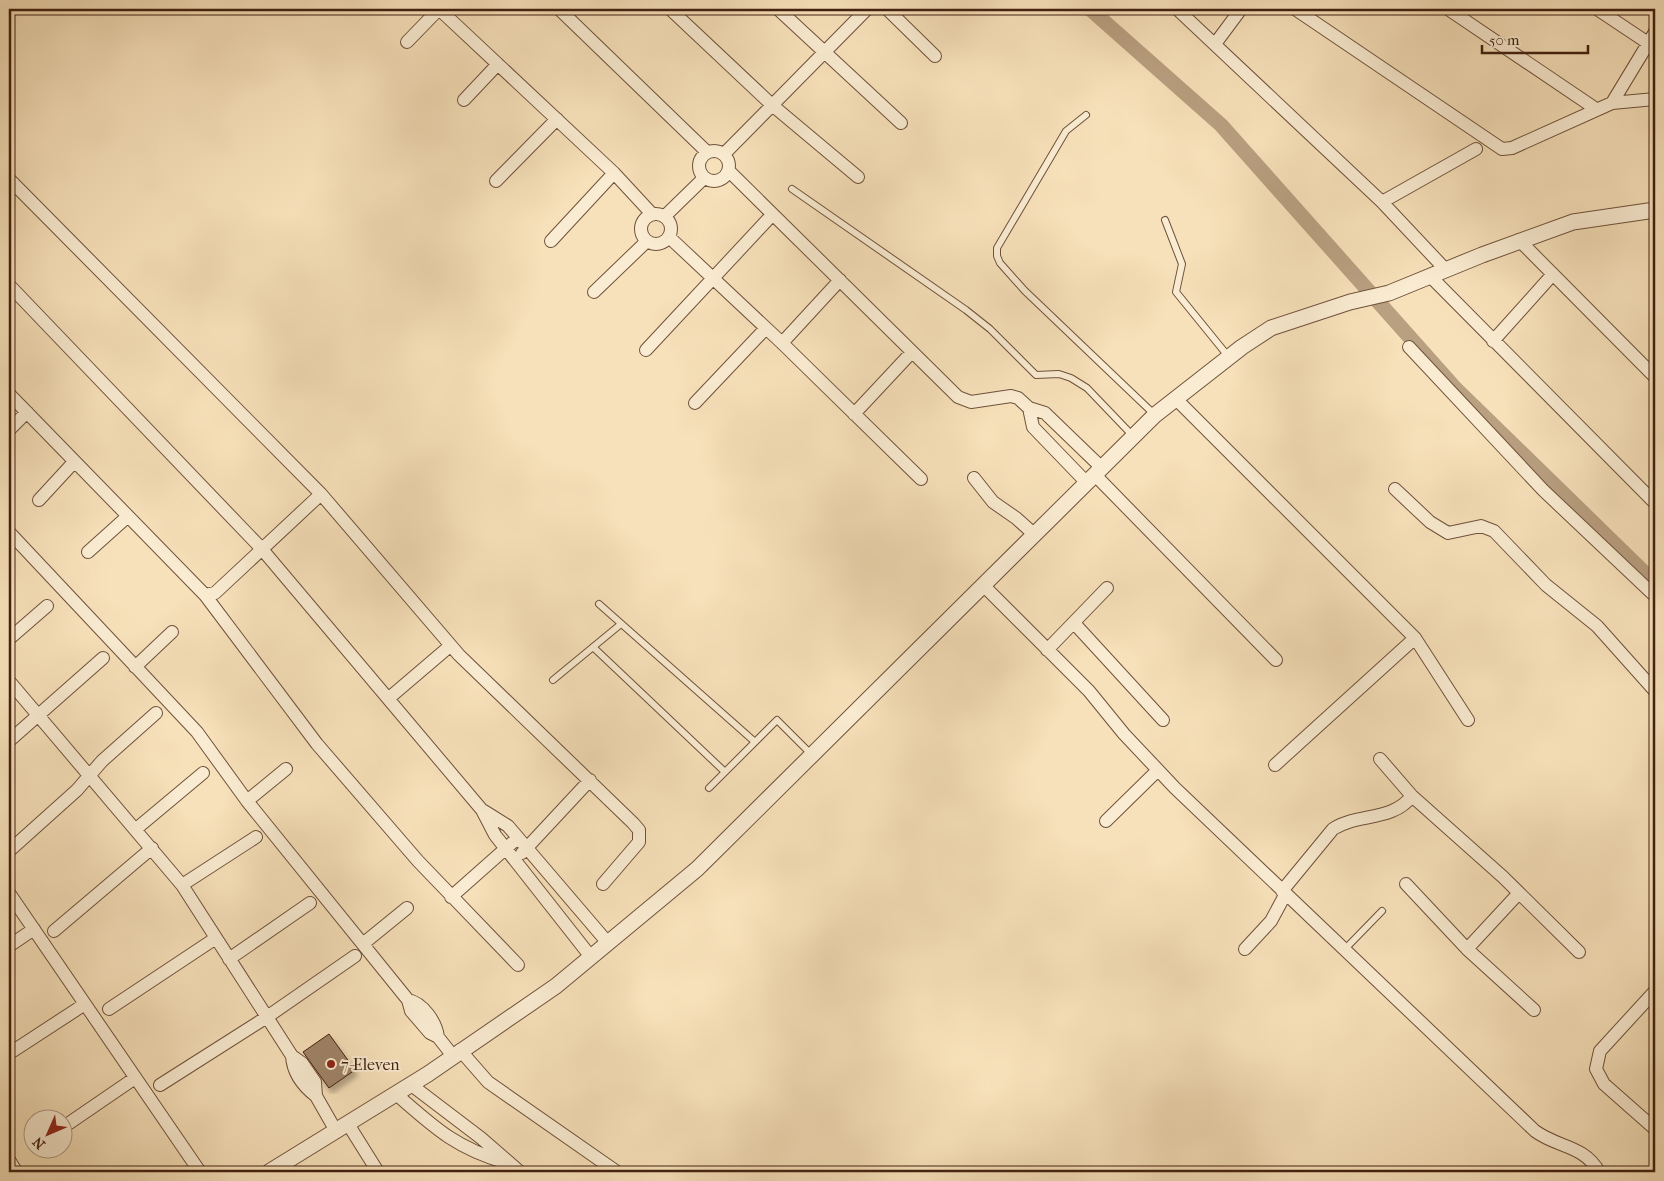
<svg xmlns="http://www.w3.org/2000/svg" width="1664" height="1181" viewBox="0 0 1664 1181" font-family="'IM FELL French Canon',serif">
<style>
.lines{fill:none;stroke-linecap:round;stroke-linejoin:round}
.canal{stroke:#b9a081;stroke-width:15}
.building{fill:#a08569;stroke:#422111;filter:url(#shadow)}
.service-casing{stroke:#6f513b;stroke-width:8}
.minor-casing{stroke:#6f513b;stroke-width:14}
.tertiary-casing{stroke:#6f513b;stroke-width:17}
.service{stroke:#faecd2;stroke-width:6}
.minor{stroke:#faecd2;stroke-width:12}
.tertiary{stroke:#faecd2;stroke-width:15}
.poi-dot{fill:#8f2418;stroke:#faecd2;stroke-width:2}
.labels{text-anchor:middle;dominant-baseline:central;stroke-width:4;stroke-linejoin:round;paint-order:stroke}
.poi-label{font-size:16px;fill:#422111;stroke:#faecd2;text-anchor:start}
</style>
<defs>
<filter id="shadow"><feDropShadow dx="3" dy="5.5" stdDeviation="2.5" flood-color="#0004"/></filter>
</defs>
<rect width="100%" height="100%" fill="#f7e1ba"/>
<filter id="stains"><feTurbulence type="fractalNoise" baseFrequency=".004" numOctaves="4"/><feColorMatrix values="0 0 0 0 .2 0 0 0 0 .09 0 0 0 0 .02 0 0 0 .5 -.17"/></filter>
<radialGradient id="worn" r=".72"><stop offset=".6" stop-color="#630" stop-opacity="0"/><stop offset="1" stop-color="#630" stop-opacity=".3"/></radialGradient>
<g class="lines">
<!-- canal -->
<path class="canal" d="M 1090,9 L 1221,125 L 1454,387 L 1655,583"/>
</g>
<!-- building -->
<path class="building" d="M 329,1034 L 355,1070 L 329,1088 L 303,1052 Z"/>
<g class="lines">
<!-- service casing -->
<g class="service-casing">
<path id="service" d="M 1086,115 L 1066,131 L 997,248 L 997,256 L 1000,263 L 1025,291 L 1155,415
M 792,189 L 966,310 L 990,329 L 1036,375 L 1059,374 L 1071,378 L 1087,388 L 1133,436
M 1165,220 L 1182,264 L 1176,292 L 1228,356
M 599,604 L 755,742
M 593,647 L 725,772
M 553,680 L 621,624
M 709,788 L 777,720 L 812,755
M 1344,950 L 1382,911
M 9,1154 L 20,1172"/>
</g>
<!-- minor casing -->
<g class="minor-casing">
<path id="minor" d="M 559,9 L 707,152
M 670,9 L 772,105 L 858,177
M 778,9 L 901,123
M 887,9 L 935,56
M 1177,9 L 1382,202 L 1445,269
M 1295,9 L 1502,149 L 1512,148 L 1612,103 L 1655,99
M 1448,9 L 1596,109
M 1597,9 L 1648,43
M 407,42 L 439,9 L 614,173 L 652,214
M 1215,44 L 1241,9
M 464,100 L 498,64
M 1612,103 L 1655,32
M699 166a15 15 0 1 1 30 0a15 15 0 1 1-30 0Z
M 724,154 L 867,9
M 729,171 L 958,397 L 971,402 L 1011,396 L 1018,398 L 1029,408 L 1045,413 L 1102,468
M 9,179 L 321,494 L 459,655 L 633,823 L 639,830 L 639,842 L 603,884
M 496,181 L 557,119
M 1382,202 L 1476,149
M641 229a15 15 0 1 1 30 0a15 15 0 1 1-30 0Z
M 665,216 L 704,178
M 669,237 L 782,343 L 921,479
M 1519,240 L 1655,377
M 551,241 L 614,173
M 1431,277 L 1655,503
M 9,285 L 261,548 L 482,810 L 495,835 L 591,957
M 594,292 L 647,241
M 1493,341 L 1553,274
M 782,343 L 840,280
M 1409,347 L 1543,490 L 1655,596
M 646,350 L 772,215
M 9,394 L 205,595 L 215,593 L 321,494
M 1175,398 L 1415,638 L 1468,720
M 695,403 L 766,328
M 1029,408 L 1033,427 L 1087,483
M 854,414 L 912,352
M 9,430 L 27,412
M 1095,475 L 1276,660
M 974,478 L 993,502 L 1016,518 L 1035,535
M 1395,489 L 1430,522 L 1448,533 L 1481,526 L 1494,531 L 1546,585 L 1597,626 L 1655,691
M 39,500 L 74,462
M 9,532 L 197,732 L 247,801 L 408,1000 L 411,1011 L 430,1033 L 438,1037 L 453,1056
M 88,552 L 127,517
M 984,586 L 1089,691 L 1124,734 L 1175,788 L 1535,1131 C 1558,1148 1584,1145 1599,1172
M 205,595 L 317,744 L 418,861 L 518,965
M 1074,623 L 1163,720
M 9,639 L 47,606
M 1047,650 L 1107,588
M 135,667 L 172,632
M 9,681 L 182,885 L 292,1056 L 302,1063 L 315,1082 L 316,1096 L 336,1131
M 389,698 L 450,646
M 9,741 L 103,658
M 1380,759 L 1412,796
M 1275,765 L 1415,638
M 247,801 L 286,769
M 484,811 L 508,826 L 608,943
M 1106,821 L 1158,770
M 136,829 L 203,773
M 9,851 L 77,790 L 102,761 L 156,713
M 522,853 L 590,780
M 1406,884 L 1467,949
M 182,885 L 256,837
M 1282,891 L 1333,829 C 1357,813 1392,822 1412,796 L 1503,877 L 1579,952
M 9,893 L 200,1172
M 1519,893 L 1467,949 L 1534,1010
M 451,897 L 512,843
M 54,931 L 152,848
M 364,943 L 407,908
M 9,946 L 34,929
M 1245,949 L 1271,921 L 1285,895
M 229,959 L 310,903
M 1655,991 L 1600,1051 L 1596,1069 L 1604,1084 L 1655,1129
M 408,1000 C 423,1003 436,1022 438,1037
M 109,1009 L 216,938
M 460,1050 L 488,1082 L 617,1172
M 13,1051 L 85,1004
M 292,1056 C 293,1073 303,1086 316,1096
M 410,1084 L 481,1138 L 520,1172
M 160,1085 L 267,1017 L 355,956
M 396,1094 C 434,1127 454,1147 504,1162
M 348,1124 L 378,1172
M 62,1128 L 135,1078"/>
</g>
<!-- tertiary casing -->
<g class="tertiary-casing">
<path id="tertiary" d="M 269,1172 L 428,1074 L 556,986 L 697,869 L 1155,415 L 1242,347 L 1271,328 L 1350,302 L 1389,293 L 1482,255 L 1573,222 L 1655,210"/>
</g>
<!-- service -->
<use href="#service" class="service"/>
<!-- minor -->
<use href="#minor" class="minor"/>
<!-- tertiary -->
<use href="#tertiary" class="tertiary"/>
</g>
<!-- markers -->
<circle class="poi-dot" cx="331" cy="1064" r="5"/>
<g class="labels">
<!-- poi labels -->
<g class="poi-label">
<text x="341" y="1064">7-Eleven</text>
</g>
</g>
<!-- margin -->
<rect width="1664" height="1181" fill="none" stroke="#f7e1ba" stroke-width="30"/>
<rect x="10" y="10" width="1644" height="1161" fill="none" stroke="#422111" stroke-width="2.5"/>
<rect x="15" y="15" width="1634" height="1151" fill="none" stroke="#422111"/>
<!-- north arrow -->
<g transform="translate(48 1134) rotate(225)"><circle r="24" fill="#faecd2" stroke="#b09b85"/>
<path d="M0-4L9 19L0 12L-9 19Z" fill="#8f2418"/>
<text y="-8" font-size="14" font-weight="bold" text-anchor="middle" fill="#422111">N</text>
</g>
<!-- scale -->
<path d="M1482 45v8h106v-8" fill="none" stroke="#422111" stroke-width="2.5"/>
<text x="1489" y="45" font-size="15" fill="#422111" stroke="#faecd2" stroke-width="4" paint-order="stroke">50 m</text>
<rect width="100%" height="100%" filter="url(#stains)"/>
<rect width="100%" height="100%" fill="url(#worn)"/>
</svg>
